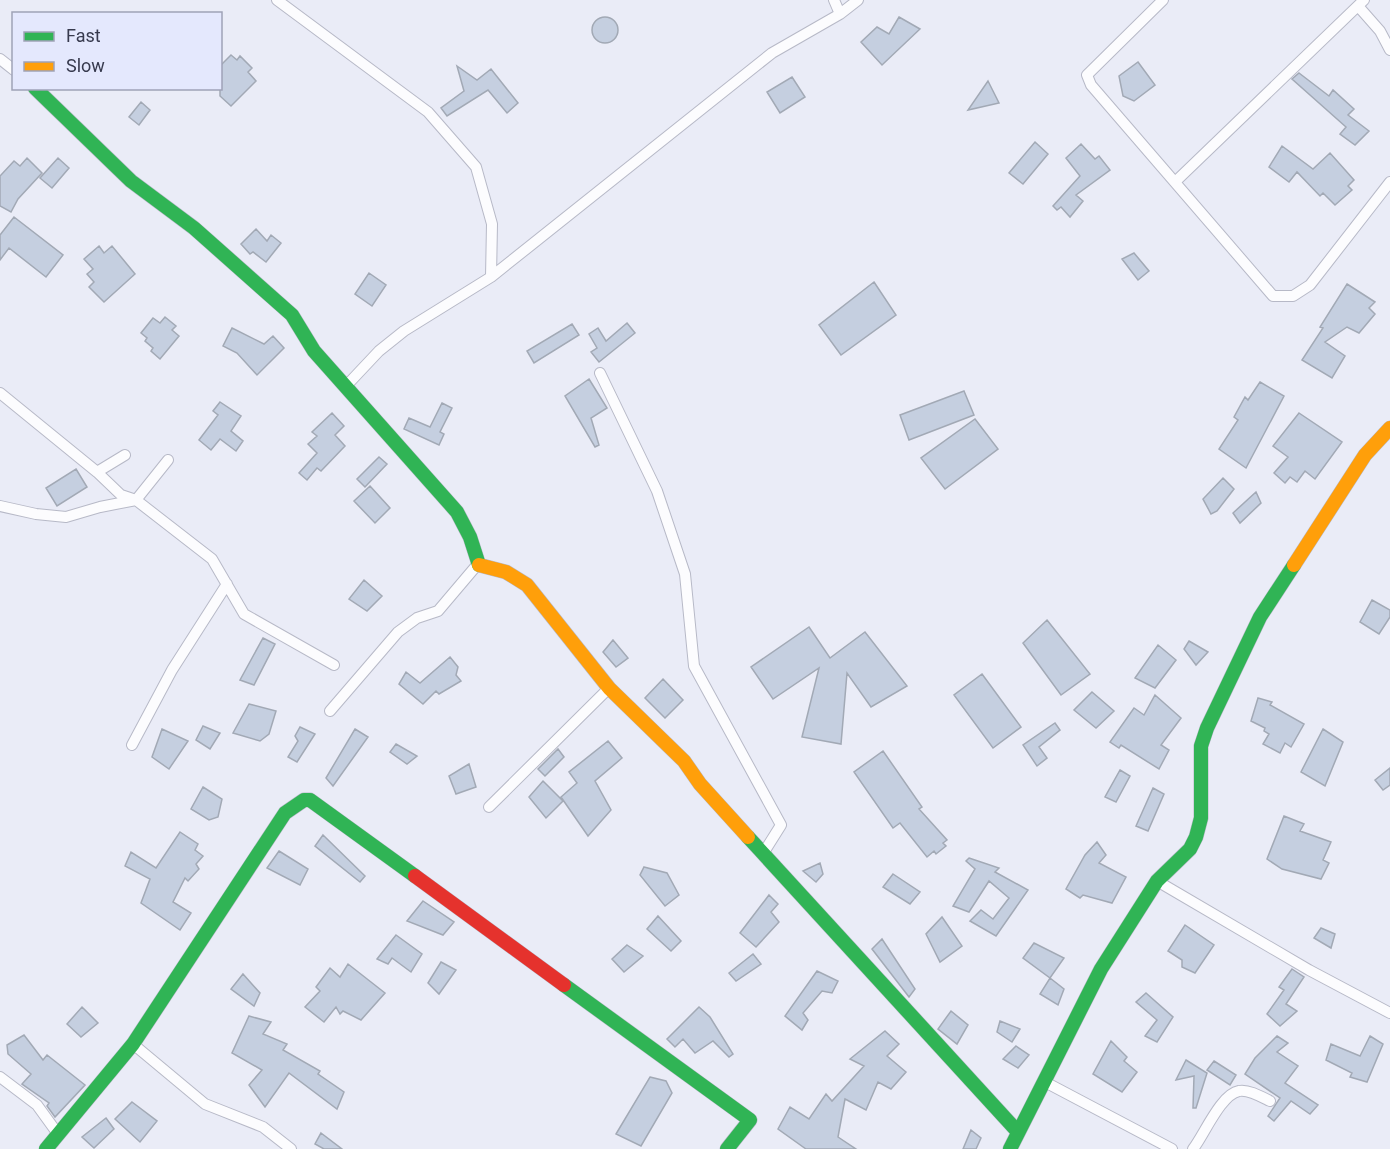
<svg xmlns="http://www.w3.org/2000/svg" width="1390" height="1149" viewBox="0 0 1390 1149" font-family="Roboto,sans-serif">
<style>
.building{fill:#c5cfe0;stroke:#a2a9b5;stroke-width:1.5}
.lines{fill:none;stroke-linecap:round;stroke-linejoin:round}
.street-casing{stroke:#b7b9c7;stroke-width:12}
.fast-casing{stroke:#b7b9c7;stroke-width:15}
.slow-casing{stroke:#b7b9c7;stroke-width:15}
.jam-casing{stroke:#b7b9c7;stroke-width:15}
.street{stroke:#fcfcfe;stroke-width:10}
.fast{stroke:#30b455;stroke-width:14}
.slow{stroke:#ff9f0a;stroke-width:14}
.jam{stroke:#e5322d;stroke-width:14}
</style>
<rect width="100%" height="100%" fill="#eaecf7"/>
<!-- building -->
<path class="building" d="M592 30a13 13 0 1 1 26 0a13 13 0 1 1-26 0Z
M 899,17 L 920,29 L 882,65 L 861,42 L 877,27 L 889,34 Z
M 231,55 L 237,60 L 240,56 L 252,68 L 248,72 L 256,81 L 231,106 L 220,96 L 220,66 Z
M 1138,62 L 1155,85 L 1134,101 L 1123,96 L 1119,76 Z
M 457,66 L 477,80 L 491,69 L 518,103 L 507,113 L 488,90 L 447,116 L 441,108 L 464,91 Z
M 1299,73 L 1329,96 L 1333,90 L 1354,109 L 1348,115 L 1369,131 L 1355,145 L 1340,134 L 1346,127 L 1292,79 Z
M 792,77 L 805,97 L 780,113 L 767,92 Z
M 988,81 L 999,103 L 968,110 Z
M 141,102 L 150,110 L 139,125 L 129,117 Z
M 1035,142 L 1048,154 L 1023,184 L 1009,173 Z
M 1081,144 L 1095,159 L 1099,156 L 1110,170 L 1076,195 L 1083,201 L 1070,217 L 1061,207 L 1057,210 L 1053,206 L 1080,176 L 1066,158 Z
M 1282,146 L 1313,169 L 1330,153 L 1354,180 L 1348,186 L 1352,190 L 1335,205 L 1323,193 L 1320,196 L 1297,172 L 1289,182 L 1269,167 Z
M 27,158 L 42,173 L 18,199 L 11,212 L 0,206 L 0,176 L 14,161 L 20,166 Z
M 58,158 L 69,168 L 52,188 L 40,178 Z
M 14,217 L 63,255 L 46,277 L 9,248 L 0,260 L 0,235 Z
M 256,229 L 267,241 L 271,235 L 281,243 L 266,262 L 253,252 L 250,254 L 241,244 Z
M 99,246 L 104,253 L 112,246 L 135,274 L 104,302 L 89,287 L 94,282 L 87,274 L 93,269 L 84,259 Z
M 1134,253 L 1149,271 L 1138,280 L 1122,259 Z
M 369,273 L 386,285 L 372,306 L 355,294 Z
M 874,282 L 896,315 L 841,355 L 819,325 Z
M 1347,284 L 1375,302 L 1369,308 L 1375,314 L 1359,333 L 1347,327 L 1325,342 L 1345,356 L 1332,378 L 1302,360 L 1323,328 L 1320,327 Z
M 165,317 L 176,326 L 172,330 L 179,336 L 160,359 L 151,351 L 153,348 L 145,341 L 147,338 L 141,333 L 153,318 L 160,323 Z
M 627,323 L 635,333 L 599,362 L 591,352 L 597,348 L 589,334 L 598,328 L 606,341 Z
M 572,324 L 579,335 L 534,363 L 527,351 Z
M 232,328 L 264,344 L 273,336 L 284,348 L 257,375 L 237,353 L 223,346 Z
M 589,379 L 607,408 L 591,418 L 599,445 L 595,447 L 565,396 Z
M 1260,382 L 1284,396 L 1246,468 L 1219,449 L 1238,420 L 1234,417 L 1245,397 L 1248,400 Z
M 964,391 L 974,415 L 909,440 L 900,415 Z
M 220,402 L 241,416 L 231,431 L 243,441 L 236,451 L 220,439 L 211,450 L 199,440 L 218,415 L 213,411 Z
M 442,403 L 452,408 L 440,432 L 444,434 L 439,445 L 404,429 L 409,418 L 430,427 Z
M 332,413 L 344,426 L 335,435 L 345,446 L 321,471 L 317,468 L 307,480 L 299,473 L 317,453 L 308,444 L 317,436 L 312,432 Z
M 1299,413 L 1342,442 L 1315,479 L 1305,471 L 1297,482 L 1290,477 L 1285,483 L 1274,473 L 1288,457 L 1273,446 Z
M 975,419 L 998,449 L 945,489 L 921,458 Z
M 379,457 L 387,464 L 365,487 L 357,479 Z
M 76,469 L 87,487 L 57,506 L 46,488 Z
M 1223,478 L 1234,489 L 1217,511 L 1211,514 L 1203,499 Z
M 370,486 L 390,508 L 375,523 L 354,501 Z
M 1256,492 L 1261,503 L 1240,523 L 1233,513 Z
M 364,580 L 382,596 L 367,611 L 349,599 Z
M 1372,600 L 1390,610 L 1390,617 L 1379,634 L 1360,622 Z
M 1047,620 L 1090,674 L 1061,695 L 1023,643 Z
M 809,627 L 830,658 L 865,632 L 907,686 L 871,707 L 847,673 L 841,744 L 802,737 L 819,668 L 773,699 L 751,667 Z
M 263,638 L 275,644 L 254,685 L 240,680 Z
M 613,640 L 628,658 L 616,667 L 603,652 Z
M 1189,641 L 1208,652 L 1196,665 L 1184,649 Z
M 1158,645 L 1176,660 L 1155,688 L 1135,678 Z
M 450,657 L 458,667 L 456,675 L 461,681 L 439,694 L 436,691 L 423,704 L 399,684 L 406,672 L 420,683 Z
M 982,674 L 1021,727 L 993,748 L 954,695 Z
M 663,679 L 683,700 L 665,718 L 645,698 Z
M 1092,692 L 1114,711 L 1096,728 L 1074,710 Z
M 1155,695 L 1181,718 L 1161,745 L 1169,750 L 1159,769 L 1121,745 L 1119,748 L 1110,742 L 1134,708 L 1144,715 Z
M 1258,698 L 1272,702 L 1270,705 L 1304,724 L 1291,747 L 1285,743 L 1280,753 L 1263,744 L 1269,734 L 1264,731 L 1265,728 L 1251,721 Z
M 249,704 L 276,711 L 269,734 L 260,741 L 233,733 Z
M 1055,723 L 1060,730 L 1039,747 L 1047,758 L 1037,766 L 1023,745 Z
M 203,726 L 220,733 L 210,749 L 196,740 Z
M 300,727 L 315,734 L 297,762 L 288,757 L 298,741 L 295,736 Z
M 162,729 L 188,741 L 169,769 L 152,757 Z
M 355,729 L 368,737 L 333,786 L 326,778 Z
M 1323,729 L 1343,742 L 1325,786 L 1301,772 Z
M 608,741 L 622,758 L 595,781 L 611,810 L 588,836 L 561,797 L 577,783 L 569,772 Z
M 396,744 L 417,756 L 407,764 L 390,752 Z
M 558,749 L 564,757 L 545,776 L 538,769 Z
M 883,751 L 922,807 L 919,809 L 947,840 L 943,843 L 946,846 L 936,854 L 934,851 L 927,857 L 900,823 L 893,828 L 854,772 Z
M 469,764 L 476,787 L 456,794 L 449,776 Z
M 1390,768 L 1390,785 L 1383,790 L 1375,780 Z
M 1120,770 L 1130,776 L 1116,802 L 1105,797 Z
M 543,781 L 563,801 L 546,818 L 529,797 Z
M 203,787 L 222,799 L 218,817 L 209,820 L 191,809 Z
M 1153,788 L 1164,794 L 1148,831 L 1136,826 Z
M 1284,816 L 1304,824 L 1300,831 L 1331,842 L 1323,860 L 1329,863 L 1321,879 L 1282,869 L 1267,859 Z
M 180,832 L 198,844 L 195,850 L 203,856 L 196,864 L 199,869 L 188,881 L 185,878 L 173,902 L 191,913 L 180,930 L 141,903 L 150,879 L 125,866 L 131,852 L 156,868 Z
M 323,835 L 365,876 L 360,882 L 315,846 Z
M 1097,842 L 1106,855 L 1099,863 L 1126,877 L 1112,903 L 1083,895 L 1080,898 L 1066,889 L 1085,855 Z
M 279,851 L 308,869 L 300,885 L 267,868 Z
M 969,858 L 999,868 L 995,872 L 1028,890 L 996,936 L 970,921 L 981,910 L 993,919 L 1009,898 L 989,881 L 969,912 L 953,906 L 975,869 L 966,861 Z
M 820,863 L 823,874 L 816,882 L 803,871 Z
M 644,867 L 667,873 L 679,895 L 665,906 L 640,875 Z
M 893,874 L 920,892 L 910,904 L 883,887 Z
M 769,895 L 778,904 L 771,912 L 779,922 L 756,947 L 740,933 Z
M 423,901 L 454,922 L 443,935 L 407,921 Z
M 658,916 L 681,941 L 671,951 L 647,929 Z
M 942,917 L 962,946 L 940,962 L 926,934 Z
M 1185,925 L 1214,945 L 1195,973 L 1182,967 L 1182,960 L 1168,951 Z
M 1321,928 L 1335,934 L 1331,948 L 1314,938 Z
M 396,935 L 422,954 L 411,972 L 392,958 L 388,964 L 377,959 Z
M 882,939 L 915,989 L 909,997 L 872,949 Z
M 1034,943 L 1064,958 L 1050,978 L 1023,958 Z
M 627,945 L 643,956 L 624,972 L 612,959 Z
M 753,954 L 761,964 L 736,981 L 729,973 Z
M 441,962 L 456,970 L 439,994 L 428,983 Z
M 348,964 L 385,993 L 361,1020 L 343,1011 L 340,1014 L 336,1007 L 324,1022 L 305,1007 L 320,991 L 316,987 L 330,968 L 340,977 Z
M 1292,969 L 1304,977 L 1286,1004 L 1297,1011 L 1280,1026 L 1267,1014 L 1284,990 L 1279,987 Z
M 817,971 L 838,981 L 832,993 L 822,991 L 803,1013 L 808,1020 L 802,1030 L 785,1016 Z
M 243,974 L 260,993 L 254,1006 L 231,989 Z
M 1050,978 L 1064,989 L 1058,1005 L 1040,994 Z
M 1146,993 L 1173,1017 L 1157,1042 L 1145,1036 L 1157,1020 L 1136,1002 Z
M 82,1007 L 98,1023 L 81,1037 L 67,1024 Z
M 699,1007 L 710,1017 L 733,1054 L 729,1057 L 713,1041 L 695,1053 L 683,1039 L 675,1047 L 667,1039 Z
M 951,1011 L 968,1025 L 957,1044 L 938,1029 Z
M 249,1016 L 271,1022 L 263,1034 L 287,1044 L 283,1050 L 320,1071 L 318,1074 L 344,1092 L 337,1109 L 289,1073 L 265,1107 L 249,1085 L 262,1070 L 232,1053 Z
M 1000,1021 L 1020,1029 L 1012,1042 L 997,1032 Z
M 885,1031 L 899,1044 L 887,1056 L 906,1072 L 891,1089 L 878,1082 L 866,1110 L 845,1099 L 838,1137 L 856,1149 L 806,1149 L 778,1129 L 790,1107 L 809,1119 L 826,1094 L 832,1101 L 864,1066 L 850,1059 Z
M 24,1035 L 43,1060 L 47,1055 L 85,1085 L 55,1117 L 47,1106 L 49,1103 L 22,1084 L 31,1074 L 8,1054 L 7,1045 Z
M 1277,1036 L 1288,1043 L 1277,1052 L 1298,1066 L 1285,1083 L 1318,1105 L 1310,1114 L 1291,1101 L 1274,1121 L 1268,1116 L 1280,1098 L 1245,1074 L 1255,1058 Z
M 1370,1036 L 1383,1044 L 1367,1082 L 1350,1077 L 1352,1073 L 1326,1060 L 1331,1044 L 1360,1056 Z
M 1111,1041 L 1127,1057 L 1124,1061 L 1137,1072 L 1122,1092 L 1093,1074 Z
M 1016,1046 L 1029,1055 L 1018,1068 L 1003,1059 Z
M 1186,1060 L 1207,1073 L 1196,1108 L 1193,1108 L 1194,1076 L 1176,1080 Z
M 1214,1061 L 1236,1075 L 1230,1085 L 1207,1070 Z
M 650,1077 L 666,1081 L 672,1093 L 641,1146 L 616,1134 Z
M 132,1102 L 157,1121 L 140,1142 L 115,1119 Z
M 106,1118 L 114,1129 L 94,1148 L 82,1137 Z
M 971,1130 L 981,1138 L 976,1149 L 963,1149 Z
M 321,1133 L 342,1149 L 324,1149 L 315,1144 Z"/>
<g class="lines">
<!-- street casing -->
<g class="street-casing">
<path id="street" d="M 277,0 L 428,112 L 476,167 L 492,224 L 491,277
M 834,0 L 840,14
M 1163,0 L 1087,75 L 1091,85 L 1273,296 L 1293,296 L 1310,285 L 1390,182
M 1358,6 L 1380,31 L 1390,50
M 0,59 L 14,70
M 1175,182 L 1364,0
M 600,373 L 657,491 L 685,574 L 694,666 L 781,825 L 764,852
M 347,385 L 379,351 L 404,331 L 491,277 L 772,53 L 840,14 L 858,0
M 0,393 L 97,472 L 125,455
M 97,472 L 121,495 L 136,500 L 212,559 L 244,614 L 334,665
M 0,506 L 36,514 L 66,517 L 100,507 L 136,500 L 168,460
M 330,711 L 398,632 L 417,618 L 438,611 L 477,565
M 132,745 L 172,670 L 227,584
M 489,807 L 609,688
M 1157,881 L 1309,970 L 1390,1013
M 133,1044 L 205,1104 L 263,1127 L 291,1149
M 0,1077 L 37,1105 L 58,1134
M 1045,1082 L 1172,1149
M 1193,1149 C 1204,1135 1221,1094 1239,1091 C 1248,1089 1262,1097 1270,1101"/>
</g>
<!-- fast casing -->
<g class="fast-casing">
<path id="fast" d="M 35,88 L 131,181 L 194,228 L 292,315 L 314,351 L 457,512 L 470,537 L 479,565
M 748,837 L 1018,1132
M 564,985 L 750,1120 L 727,1149
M 46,1149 L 133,1044 L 285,813 L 304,800 L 310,800 L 415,876
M 1010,1149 L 1101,969 L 1157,881 L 1190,849 L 1196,837 L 1201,818 L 1201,746 L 1207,728 L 1260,617 L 1294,565"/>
</g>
<!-- slow casing -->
<g class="slow-casing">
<path id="slow" d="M 479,565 L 506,572 L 527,585 L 609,688 L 684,761 L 700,784 L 748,837
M 1294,565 L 1365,455 L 1390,428"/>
</g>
<!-- jam casing -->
<g class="jam-casing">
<path id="jam" d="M 415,876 L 564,985"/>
</g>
<!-- street -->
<use href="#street" class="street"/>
<!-- fast -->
<use href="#fast" class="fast"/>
<!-- slow -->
<use href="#slow" class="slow"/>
<!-- jam -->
<use href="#jam" class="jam"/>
</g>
<!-- legend -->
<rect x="12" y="12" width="210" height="78" fill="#e4e8fd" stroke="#9fa2b7" stroke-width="1.5"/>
<rect x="24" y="32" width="30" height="9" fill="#30b455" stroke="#9fa2b7" stroke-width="1.5"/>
<text x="66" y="42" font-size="18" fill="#373a4e">Fast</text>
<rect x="24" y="62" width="30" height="9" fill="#ff9f0a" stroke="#9fa2b7" stroke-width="1.5"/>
<text x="66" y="72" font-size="18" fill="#373a4e">Slow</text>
</svg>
